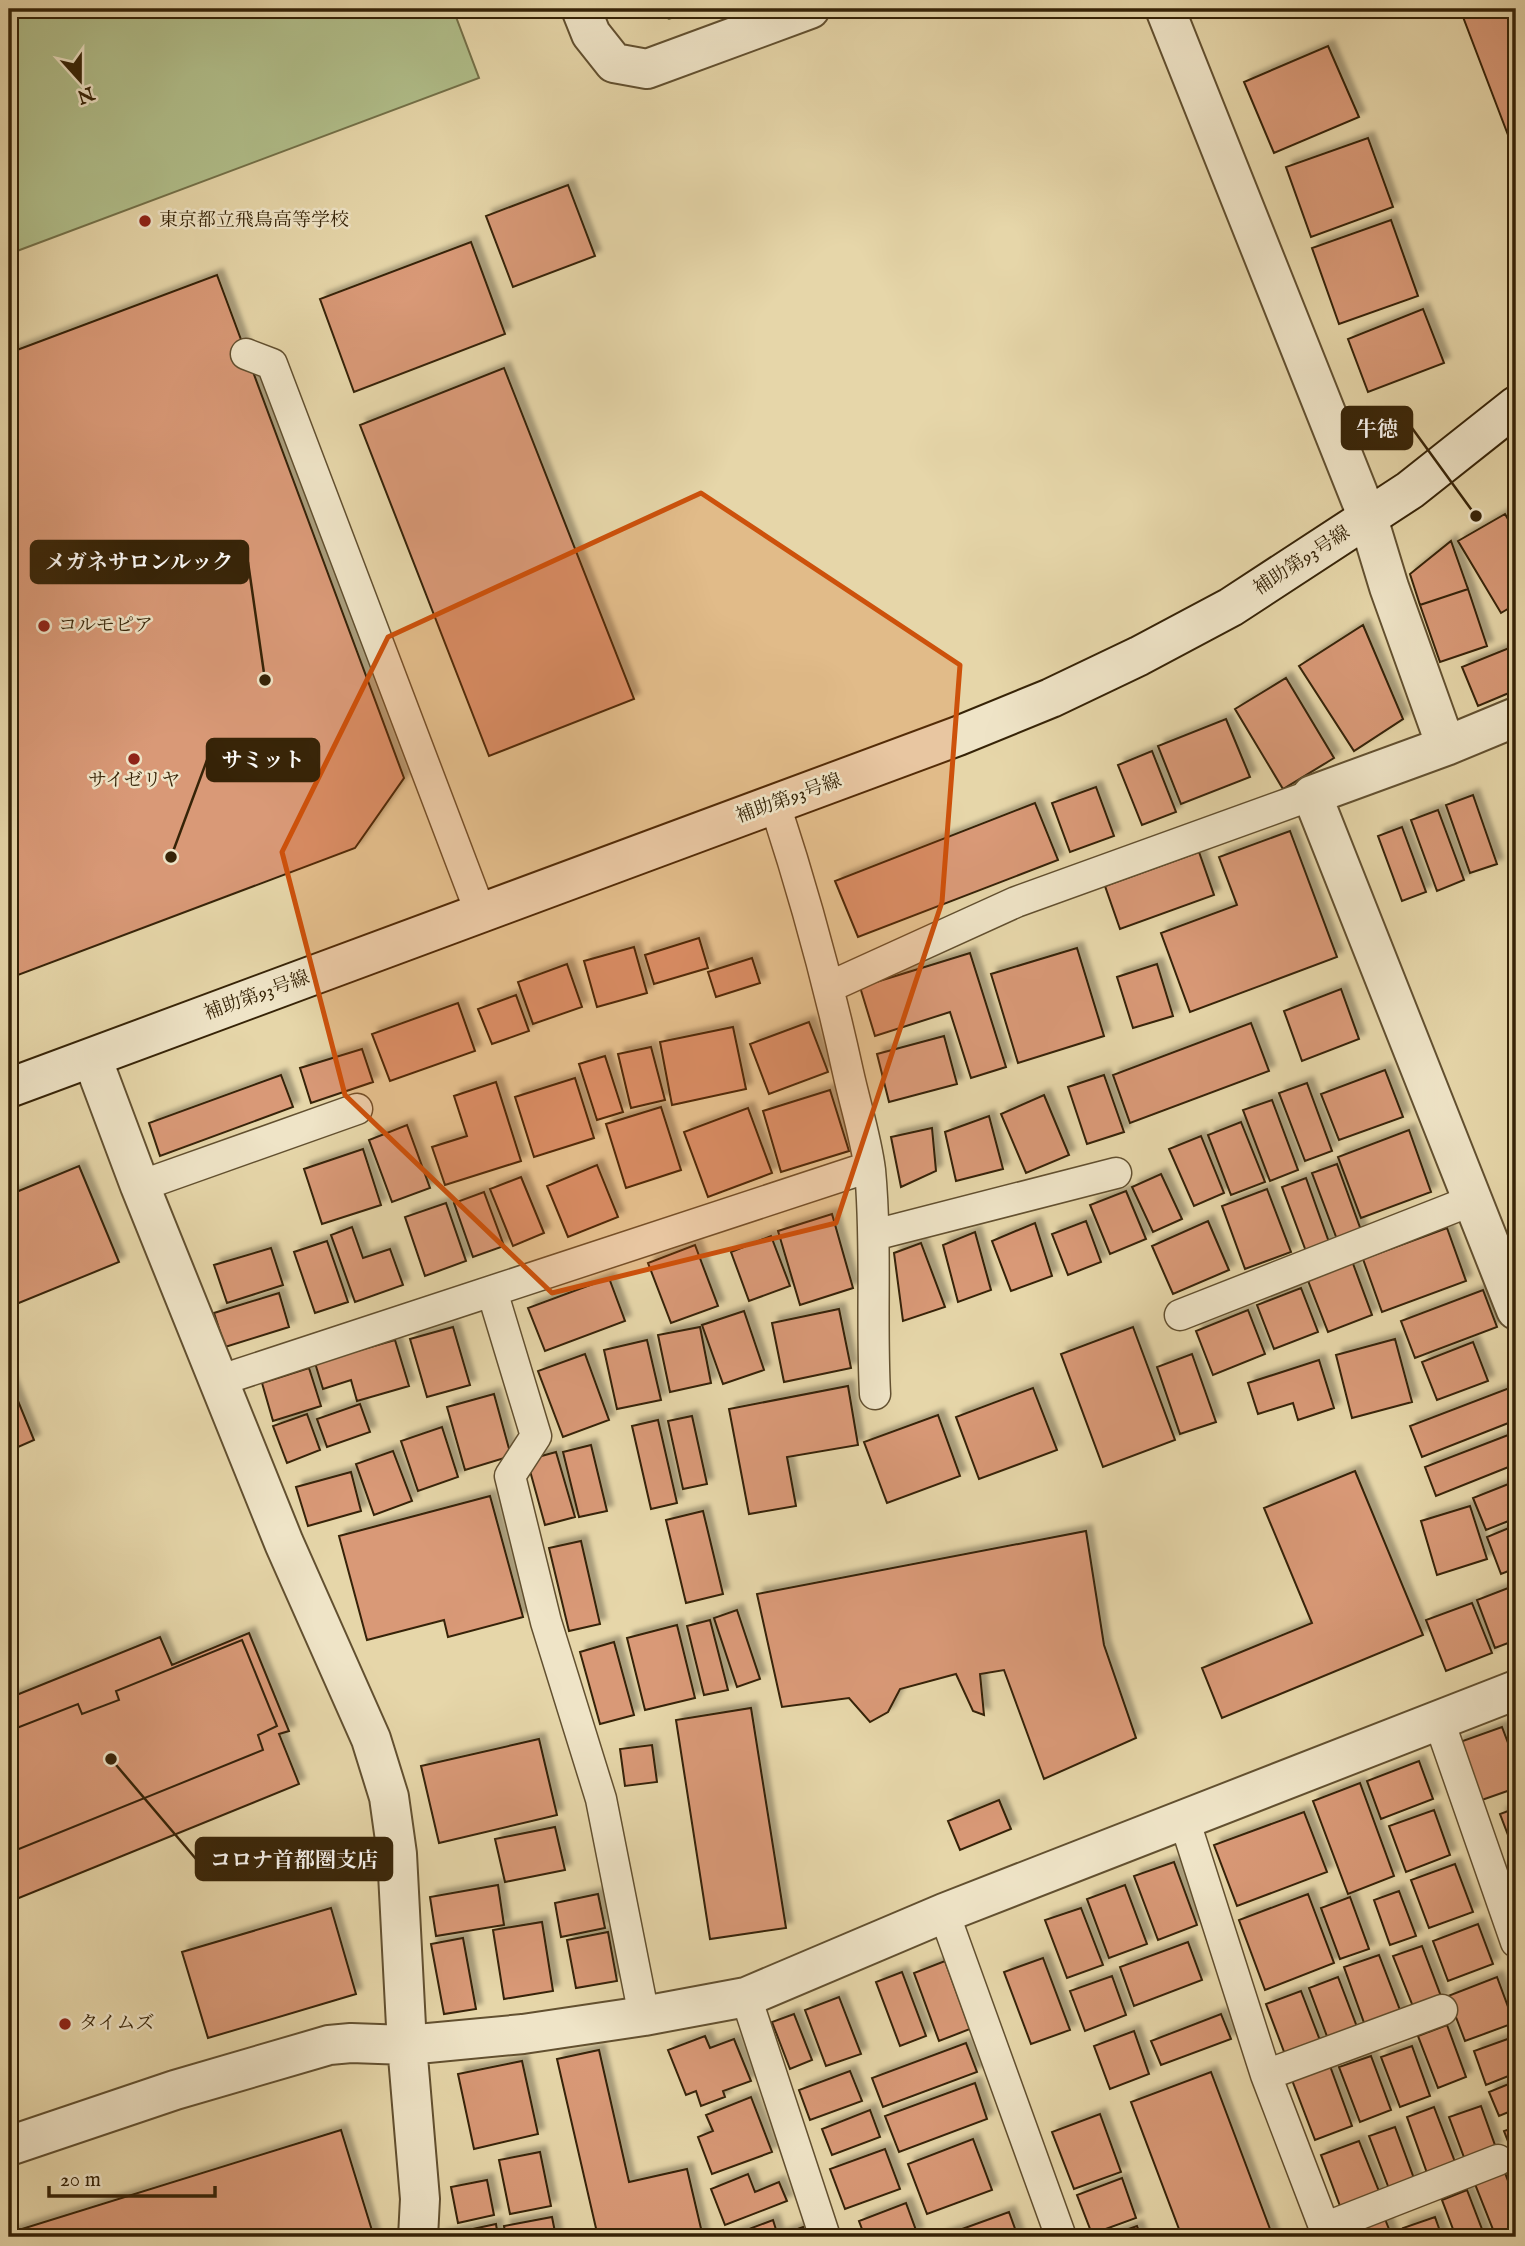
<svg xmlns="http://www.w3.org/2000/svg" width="1525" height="2246" viewBox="0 0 1525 2246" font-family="'IM FELL English','Noto Serif JP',serif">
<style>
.green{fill:#b1bf8b;stroke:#747149;stroke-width:2}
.building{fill:#d99977;stroke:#362307;stroke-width:2;filter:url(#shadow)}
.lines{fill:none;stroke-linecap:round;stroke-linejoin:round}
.lane-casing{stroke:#625030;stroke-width:33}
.street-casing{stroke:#625030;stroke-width:42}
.secondary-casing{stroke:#362307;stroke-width:42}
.lane{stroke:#efe4c7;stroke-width:30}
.street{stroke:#efe4c7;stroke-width:38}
.secondary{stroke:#efe4c7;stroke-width:38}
.marked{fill:#cd510b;fill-opacity:0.2;stroke:#cd510b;stroke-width:5;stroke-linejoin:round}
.poi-dot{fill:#8f2418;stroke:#efe4c7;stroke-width:2.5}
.labels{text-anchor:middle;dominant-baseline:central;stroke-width:5;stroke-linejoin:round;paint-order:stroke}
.poi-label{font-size:19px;fill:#362307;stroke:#efe4c7;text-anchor:start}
.street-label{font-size:19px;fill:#362307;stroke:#efe4c7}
.leader{fill:none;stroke:#362307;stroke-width:2.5}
.callout-dot{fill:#362307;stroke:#efe4c7;stroke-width:2.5}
.callout{fill:#362307;stroke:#362307;stroke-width:2.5}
.callout-label{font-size:21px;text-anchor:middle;font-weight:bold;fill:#fff}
</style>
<defs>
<filter id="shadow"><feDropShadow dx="6" dy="-6" stdDeviation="2" flood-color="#0004"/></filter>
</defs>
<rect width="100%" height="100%" fill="#e6d6a9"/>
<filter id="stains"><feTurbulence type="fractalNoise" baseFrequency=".00286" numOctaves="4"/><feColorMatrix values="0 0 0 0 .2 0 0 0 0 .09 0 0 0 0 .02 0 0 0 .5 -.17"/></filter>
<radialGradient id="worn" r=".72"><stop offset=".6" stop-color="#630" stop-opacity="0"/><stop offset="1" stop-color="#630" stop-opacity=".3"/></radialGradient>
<!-- green -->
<path class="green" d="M 9,9 L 453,9 L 479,78 L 9,254 Z
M 652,9 L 696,9 L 669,19 Z"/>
<!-- building -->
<path class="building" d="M 1460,9 L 1516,9 L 1516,156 Z
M 1328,46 L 1359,117 L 1274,153 L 1244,82 Z
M 1368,138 L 1393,207 L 1311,237 L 1286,167 Z
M 568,185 L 595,256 L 513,287 L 486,216 Z
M 1391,220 L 1418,296 L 1339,324 L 1312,248 Z
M 471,242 L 505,334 L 354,392 L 320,299 Z
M 217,275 L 404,778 L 355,848 L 18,975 L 9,971 L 9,353 Z
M 1423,309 L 1444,363 L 1368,392 L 1348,339 Z
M 504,368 L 634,699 L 489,756 L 360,425 Z
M 1505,514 L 1516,533 L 1516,604 L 1501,613 L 1458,541 Z
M 1451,541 L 1468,589 L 1420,605 L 1410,574 Z
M 1468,589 L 1487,646 L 1440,662 L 1420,605 Z
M 1363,625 L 1403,719 L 1354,751 L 1299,666 Z
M 1514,646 L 1516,651 L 1516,690 L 1478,706 L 1462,667 Z
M 1286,678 L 1334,758 L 1283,789 L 1235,709 Z
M 1226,719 L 1250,777 L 1181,804 L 1158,746 Z
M 1152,751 L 1176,812 L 1142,825 L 1118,765 Z
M 1096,787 L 1114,836 L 1070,852 L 1052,803 Z
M 1473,795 L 1497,864 L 1470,873 L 1446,805 Z
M 1035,803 L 1058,860 L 858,937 L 835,881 Z
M 1438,810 L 1464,880 L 1437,891 L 1411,820 Z
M 1402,827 L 1426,892 L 1402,901 L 1378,836 Z
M 1290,831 L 1337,957 L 1190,1012 L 1161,933 L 1237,905 L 1219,857 Z
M 1199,852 L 1214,895 L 1120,929 L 1105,886 Z
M 699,938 L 708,968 L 654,984 L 645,955 Z
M 634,947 L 647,993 L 597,1007 L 584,961 Z
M 1077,948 L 1104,1036 L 1018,1063 L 991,974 Z
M 970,953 L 1006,1067 L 971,1078 L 950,1012 L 875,1036 L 860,987 Z
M 752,958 L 760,983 L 716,997 L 708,972 Z
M 567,964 L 582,1007 L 533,1024 L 518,982 Z
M 1157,964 L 1173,1016 L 1133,1028 L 1117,977 Z
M 1341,989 L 1359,1039 L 1302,1061 L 1284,1011 Z
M 516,995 L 529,1031 L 492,1044 L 478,1009 Z
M 458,1003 L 475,1051 L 390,1081 L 372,1034 Z
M 809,1022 L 828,1072 L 769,1094 L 750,1044 Z
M 1251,1023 L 1269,1071 L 1130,1123 L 1113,1075 Z
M 733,1027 L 746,1089 L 672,1105 L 660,1042 Z
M 944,1036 L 957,1084 L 889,1102 L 877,1054 Z
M 651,1047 L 665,1100 L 631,1108 L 618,1054 Z
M 362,1049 L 373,1082 L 311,1103 L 300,1068 Z
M 605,1056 L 623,1112 L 597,1120 L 579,1064 Z
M 1385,1070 L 1403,1117 L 1339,1140 L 1321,1094 Z
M 281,1075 L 293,1107 L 160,1156 L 149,1123 Z
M 1104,1075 L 1124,1132 L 1087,1144 L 1068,1087 Z
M 575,1078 L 594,1138 L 534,1157 L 515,1097 Z
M 496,1082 L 521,1161 L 445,1185 L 432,1147 L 467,1136 L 454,1096 Z
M 1307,1083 L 1332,1151 L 1305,1161 L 1279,1093 Z
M 830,1090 L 849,1151 L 781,1172 L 763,1111 Z
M 1044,1095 L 1069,1155 L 1026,1173 L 1001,1114 Z
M 1272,1100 L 1298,1170 L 1270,1181 L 1243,1110 Z
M 661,1107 L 681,1170 L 626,1188 L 606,1124 Z
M 748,1108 L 772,1173 L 708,1197 L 684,1132 Z
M 989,1116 L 1003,1169 L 956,1181 L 945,1132 Z
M 1241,1122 L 1265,1182 L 1231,1195 L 1208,1135 Z
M 407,1125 L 430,1188 L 392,1202 L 369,1140 Z
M 932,1128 L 936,1171 L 901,1187 L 891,1137 Z
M 1409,1130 L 1431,1192 L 1361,1218 L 1338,1157 Z
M 1201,1136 L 1224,1193 L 1194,1206 L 1169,1149 Z
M 363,1149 L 381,1205 L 322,1224 L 304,1169 Z
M 1337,1164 L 1362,1233 L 1338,1242 L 1312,1173 Z
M 597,1165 L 618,1217 L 568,1237 L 547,1186 Z
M 79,1166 L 119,1262 L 9,1307 L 9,1195 Z
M 1161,1174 L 1182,1219 L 1153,1232 L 1132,1187 Z
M 521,1177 L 544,1233 L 513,1246 L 490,1189 Z
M 1306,1178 L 1330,1245 L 1307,1254 L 1282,1187 Z
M 1267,1189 L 1291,1252 L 1245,1269 L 1222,1206 Z
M 1126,1191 L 1146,1239 L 1110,1254 L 1090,1205 Z
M 484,1192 L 504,1246 L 473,1257 L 454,1203 Z
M 446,1203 L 466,1261 L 425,1276 L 405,1217 Z
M 832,1214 L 853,1288 L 800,1305 L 778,1231 Z
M 1086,1221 L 1101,1262 L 1068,1275 L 1052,1234 Z
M 1208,1221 L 1229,1270 L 1173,1294 L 1152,1246 Z
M 1035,1223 L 1052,1276 L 1011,1291 L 992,1241 Z
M 352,1227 L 363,1258 L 390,1249 L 403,1285 L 355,1302 L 331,1235 Z
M 1447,1228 L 1466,1281 L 1382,1312 L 1363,1259 Z
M 975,1232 L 991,1290 L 958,1302 L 943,1245 Z
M 771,1236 L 790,1286 L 749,1301 L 731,1252 Z
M 327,1241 L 348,1302 L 315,1313 L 294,1252 Z
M 921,1243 L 945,1307 L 903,1321 L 894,1253 Z
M 695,1245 L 718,1306 L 671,1323 L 648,1263 Z
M 271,1248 L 283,1285 L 227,1303 L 214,1265 Z
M 1352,1261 L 1372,1315 L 1328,1332 L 1307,1278 Z
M 609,1278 L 625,1321 L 545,1351 L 528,1308 Z
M 1301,1288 L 1318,1332 L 1274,1349 L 1257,1305 Z
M 1483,1290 L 1497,1327 L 1415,1358 L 1401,1321 Z
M 279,1293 L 289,1327 L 225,1347 L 214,1313 Z
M 839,1309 L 851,1368 L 784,1382 L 772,1323 Z
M 1248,1310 L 1265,1354 L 1213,1375 L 1196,1331 Z
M 744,1311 L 764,1370 L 723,1384 L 702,1325 Z
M 453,1327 L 470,1385 L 427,1397 L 410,1339 Z
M 700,1327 L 711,1383 L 670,1392 L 658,1335 Z
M 1133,1327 L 1175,1440 L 1103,1467 L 1061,1354 Z
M 1395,1339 L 1412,1402 L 1352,1418 L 1336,1355 Z
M 395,1340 L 409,1386 L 357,1401 L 351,1380 L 323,1389 L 315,1363 Z
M 647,1340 L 661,1400 L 617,1409 L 604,1350 Z
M 1473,1342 L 1488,1381 L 1437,1400 L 1422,1362 Z
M 585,1354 L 609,1420 L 563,1437 L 538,1371 Z
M 1192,1354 L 1216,1422 L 1180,1434 L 1157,1367 Z
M 1319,1360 L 1334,1408 L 1298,1420 L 1293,1403 L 1258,1414 L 1248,1383 Z
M 309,1368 L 321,1406 L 273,1421 L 262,1383 Z
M 9,1379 L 34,1440 L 9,1451 Z
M 848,1386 L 858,1445 L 787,1457 L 796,1506 L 749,1514 L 729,1409 Z
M 1512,1387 L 1516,1398 L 1516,1420 L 1422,1457 L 1410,1426 Z
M 1033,1388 L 1057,1450 L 979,1479 L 956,1417 Z
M 494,1394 L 511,1456 L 465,1470 L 447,1407 Z
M 360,1404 L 370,1432 L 327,1447 L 317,1419 Z
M 307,1414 L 320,1450 L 287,1463 L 273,1426 Z
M 938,1415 L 960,1476 L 887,1503 L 864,1442 Z
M 692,1416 L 707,1484 L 683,1489 L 668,1421 Z
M 658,1420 L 677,1503 L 651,1509 L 632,1426 Z
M 442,1427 L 458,1477 L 418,1491 L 401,1441 Z
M 1516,1432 L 1516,1464 L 1436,1496 L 1425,1467 Z
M 591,1445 L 607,1511 L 579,1517 L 563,1452 Z
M 393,1451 L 412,1501 L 374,1515 L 356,1464 Z
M 556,1452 L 575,1517 L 545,1525 L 527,1460 Z
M 1355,1471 L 1423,1635 L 1222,1718 L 1202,1668 L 1312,1623 L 1264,1508 Z
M 351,1472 L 361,1511 L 308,1526 L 296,1487 Z
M 1516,1481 L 1516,1518 L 1486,1530 L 1473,1498 Z
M 490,1496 L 523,1617 L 448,1637 L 444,1620 L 367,1640 L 339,1536 Z
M 1470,1506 L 1487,1559 L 1437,1575 L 1421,1521 Z
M 703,1511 L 723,1594 L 686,1603 L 666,1520 Z
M 1516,1525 L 1516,1568 L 1501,1574 L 1487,1537 Z
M 1086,1531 L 1104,1645 L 1136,1738 L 1044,1779 L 1004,1670 L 980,1674 L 984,1715 L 973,1711 L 956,1674 L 900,1689 L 888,1712 L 870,1722 L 849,1698 L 782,1707 L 757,1594 Z
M 581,1541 L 600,1624 L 569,1631 L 549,1548 Z
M 1516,1585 L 1516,1640 L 1495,1648 L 1477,1600 Z
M 1472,1603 L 1492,1653 L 1446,1671 L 1426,1620 Z
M 737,1610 L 760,1679 L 737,1687 L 714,1618 Z
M 710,1620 L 728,1690 L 704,1695 L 687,1626 Z
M 677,1625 L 695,1698 L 645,1710 L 627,1638 Z
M 249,1633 L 289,1731 L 279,1734 L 299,1784 L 9,1902 L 9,1698 L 160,1637 L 172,1665 Z
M 242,1640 L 277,1726 L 258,1735 L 263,1750 L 9,1853 L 9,1731 L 78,1704 L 82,1714 L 119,1700 L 116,1691 Z
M 614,1642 L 634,1715 L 600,1724 L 580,1652 Z
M 751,1708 L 786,1928 L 710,1939 L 676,1720 Z
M 1502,1727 L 1516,1764 L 1516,1788 L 1479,1801 L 1457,1743 Z
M 539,1739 L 557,1815 L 439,1843 L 421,1766 Z
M 652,1745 L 657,1782 L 625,1786 L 620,1749 Z
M 1419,1761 L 1433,1799 L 1381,1819 L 1367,1781 Z
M 1360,1783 L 1394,1876 L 1348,1894 L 1313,1801 Z
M 999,1800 L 1011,1829 L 960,1850 L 948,1821 Z
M 1516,1808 L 1516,1856 L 1500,1814 Z
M 1434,1810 L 1450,1855 L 1406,1872 L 1389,1826 Z
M 1304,1812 L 1327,1872 L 1237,1906 L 1214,1845 Z
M 555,1827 L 565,1870 L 505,1882 L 495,1839 Z
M 1174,1862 L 1197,1925 L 1158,1940 L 1134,1876 Z
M 1455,1864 L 1473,1912 L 1429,1928 L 1411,1880 Z
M 1516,1864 L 1516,1904 L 1502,1870 Z
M 498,1885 L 504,1925 L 436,1936 L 430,1897 Z
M 1125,1885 L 1147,1944 L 1109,1958 L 1087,1899 Z
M 1399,1891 L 1416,1936 L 1390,1945 L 1374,1900 Z
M 598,1894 L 605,1928 L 561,1937 L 555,1903 Z
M 1308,1894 L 1334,1963 L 1265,1990 L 1239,1920 Z
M 1350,1897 L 1369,1949 L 1340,1959 L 1321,1908 Z
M 331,1908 L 356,1994 L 208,2038 L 182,1952 Z
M 1081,1908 L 1103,1965 L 1067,1978 L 1045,1920 Z
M 542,1922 L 553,1991 L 504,1999 L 493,1930 Z
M 1478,1924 L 1493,1964 L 1448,1981 L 1433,1941 Z
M 608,1932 L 617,1981 L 576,1988 L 567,1940 Z
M 463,1938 L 476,2009 L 444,2014 L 431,1944 Z
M 1188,1942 L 1202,1980 L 1134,2006 L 1120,1967 Z
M 1422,1946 L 1442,1999 L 1414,2009 L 1393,1956 Z
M 1379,1955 L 1403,2018 L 1367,2031 L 1344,1967 Z
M 1043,1958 L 1070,2030 L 1031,2044 L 1004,1972 Z
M 945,1961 L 970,2029 L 939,2041 L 914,1973 Z
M 902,1972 L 926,2036 L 900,2046 L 876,1982 Z
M 1112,1976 L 1126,2015 L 1085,2031 L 1070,1991 Z
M 1338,1977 L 1357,2027 L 1328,2039 L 1309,1988 Z
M 1497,1977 L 1514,2023 L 1465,2041 L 1448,1996 Z
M 1301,1991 L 1321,2043 L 1286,2057 L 1266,2004 Z
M 839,1997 L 861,2054 L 826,2066 L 805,2010 Z
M 794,2014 L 812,2060 L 790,2069 L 772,2022 Z
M 1221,2014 L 1231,2039 L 1161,2065 L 1151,2041 Z
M 1447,2025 L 1466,2077 L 1438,2088 L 1418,2036 Z
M 1134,2031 L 1149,2074 L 1110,2089 L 1094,2046 Z
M 705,2036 L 710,2048 L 734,2039 L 751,2081 L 723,2091 L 725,2097 L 701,2106 L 696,2091 L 686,2095 L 668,2050 Z
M 1516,2036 L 1516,2073 L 1486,2085 L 1474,2051 Z
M 966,2043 L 977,2072 L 883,2107 L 872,2078 Z
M 1412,2046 L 1430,2096 L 1400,2107 L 1381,2057 Z
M 599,2050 L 629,2182 L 687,2169 L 703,2237 L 598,2237 L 557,2059 Z
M 1371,2056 L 1391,2110 L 1360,2122 L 1339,2067 Z
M 522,2061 L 538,2134 L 474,2149 L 458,2074 Z
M 1330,2066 L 1352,2126 L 1315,2140 L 1292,2080 Z
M 850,2071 L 862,2101 L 810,2120 L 799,2090 Z
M 1211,2072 L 1273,2237 L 1182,2237 L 1131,2102 Z
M 1516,2081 L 1516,2109 L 1499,2116 L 1489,2092 Z
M 975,2083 L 987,2119 L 899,2152 L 885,2116 Z
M 751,2097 L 772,2152 L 712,2174 L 698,2137 L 713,2131 L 706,2115 Z
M 1481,2106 L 1496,2148 L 1465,2160 L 1449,2117 Z
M 1434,2107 L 1455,2162 L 1427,2173 L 1407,2117 Z
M 870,2110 L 880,2137 L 832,2155 L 822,2129 Z
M 1100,2114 L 1121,2172 L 1074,2189 L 1052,2132 Z
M 1395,2127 L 1416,2184 L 1391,2194 L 1369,2136 Z
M 1516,2127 L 1516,2162 L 1504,2131 Z
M 341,2130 L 374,2237 L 9,2237 L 9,2233 Z
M 973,2139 L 992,2190 L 927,2214 L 908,2164 Z
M 1359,2141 L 1382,2199 L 1343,2214 L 1321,2155 Z
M 885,2149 L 900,2189 L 845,2209 L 830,2169 Z
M 540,2152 L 551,2206 L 510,2214 L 499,2160 Z
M 1505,2173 L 1516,2202 L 1516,2234 L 1508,2237 L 1496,2237 L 1475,2184 Z
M 748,2174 L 755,2192 L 779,2182 L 787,2201 L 725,2225 L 711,2189 Z
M 1122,2178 L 1136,2218 L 1092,2234 L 1077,2195 Z
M 487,2180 L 494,2215 L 458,2223 L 451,2187 Z
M 1467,2190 L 1485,2237 L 1456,2237 L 1442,2200 Z
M 906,2203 L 917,2233 L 906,2237 L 865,2237 L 859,2221 Z
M 1009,2212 L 1018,2237 L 940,2237 Z
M 552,2217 L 556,2237 L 506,2237 L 504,2226 Z
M 1435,2217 L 1442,2237 L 1406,2237 L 1403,2228 Z
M 1385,2219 L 1392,2237 L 1354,2237 L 1352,2232 Z
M 773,2220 L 778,2236 L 803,2227 L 806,2237 L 728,2237 Z
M 496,2224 L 498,2237 L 440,2237 L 440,2236 Z
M 1137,2226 L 1141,2237 L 1106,2237 Z"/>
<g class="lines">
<!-- lane casing -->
<g class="lane-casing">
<path id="lane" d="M 246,354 L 272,364 L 481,914
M 775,805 C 804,893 828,981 848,1072 C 855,1104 866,1138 870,1170 C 877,1245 871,1319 875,1394
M 829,987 L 1016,902 L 1312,795
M 140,1186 L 357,1109
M 874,1235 L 1116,1173
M 492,1291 L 536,1436 L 510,1476 L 546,1622 L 601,1799 L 644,2016
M 1180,1315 L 1473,1200
M 218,1381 L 869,1167
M 1439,1721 L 1516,1942
M 1184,1819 L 1266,2075 L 1328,2237
M 944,1913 L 1061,2237
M 746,1997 L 825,2237
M 1266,2075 L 1442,2010
M 1324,2228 L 1498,2160"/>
</g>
<!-- street casing -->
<g class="street-casing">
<path id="street" d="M 581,9 L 591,34 L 614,63 L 647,69 L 810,9
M 1165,9 L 1368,518 L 1389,587 L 1446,746 L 1312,795 L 1516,1310
M 1446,746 L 1516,717
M 92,1058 L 140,1186 L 284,1543 L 371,1739 L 389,1797 L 397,1854 L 407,2045 L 420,2199 L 418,2237
M 9,2146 L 175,2090 L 329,2045 L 351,2043 L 407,2045 L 523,2034 L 644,2016 L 746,1997 L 944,1913 L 1516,1690"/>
</g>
<!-- secondary casing -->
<g class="secondary-casing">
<path id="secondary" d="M 9,1088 L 958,736 L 1051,698 L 1139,656 L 1231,607 L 1410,490 L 1516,406"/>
</g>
<!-- lane -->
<use href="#lane" class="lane"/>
<!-- street -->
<use href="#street" class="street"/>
<!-- secondary -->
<use href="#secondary" class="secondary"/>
</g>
<!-- marked area -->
<path class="marked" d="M 701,493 L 960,665 L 942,902 L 836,1223 L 552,1293 L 345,1095 L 282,852 L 388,637 Z"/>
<!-- markers -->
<g class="poi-dot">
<circle cx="145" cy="221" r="7"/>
<circle cx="44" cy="626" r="7"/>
<circle cx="134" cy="759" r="7"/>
<circle cx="65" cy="2024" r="7"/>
</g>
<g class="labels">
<!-- poi labels -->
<g class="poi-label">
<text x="159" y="221">東京都立飛鳥高等学校</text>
<text x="58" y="626">コルモピア</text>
<text x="134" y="781" text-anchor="middle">サイゼリヤ</text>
<text x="79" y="2024">タイムズ</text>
</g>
<!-- street labels -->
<g class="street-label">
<text transform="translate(1302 561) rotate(-33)">補助第93号線</text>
<text transform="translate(789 799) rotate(-20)">補助第93号線</text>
<text transform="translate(257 996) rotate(-20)">補助第93号線</text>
</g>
</g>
<!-- callouts -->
<path class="leader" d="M1476 516L1412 428M265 680L248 562M171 857L207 760M111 1759L196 1859"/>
<g class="callout-dot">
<circle cx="1476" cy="516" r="7"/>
<circle cx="265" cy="680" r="7"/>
<circle cx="171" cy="857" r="7"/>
<circle cx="111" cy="1759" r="7"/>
</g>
<g class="callout">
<rect x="1342" y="407" width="70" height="42" rx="7"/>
<rect x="31" y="541" width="217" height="42" rx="7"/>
<rect x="207" y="739" width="112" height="42" rx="7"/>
<rect x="196" y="1838" width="196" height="42" rx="7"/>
</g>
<g class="callout-label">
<text x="1377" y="436">牛徳</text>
<text x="139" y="569">メガネサロンルック</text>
<text x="263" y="767">サミット</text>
<text x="294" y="1867">コロナ首都圏支店</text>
</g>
<!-- margin -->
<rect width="1525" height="2246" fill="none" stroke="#e6d6a9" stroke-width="35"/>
<rect x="10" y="10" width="1504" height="2225" fill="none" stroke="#362307" stroke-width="3.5"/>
<rect x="18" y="18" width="1490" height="2211" fill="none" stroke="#362307" stroke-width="2"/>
<!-- north arrow -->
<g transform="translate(80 80) rotate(159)" stroke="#efe4c7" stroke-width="5" paint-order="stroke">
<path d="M0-5L12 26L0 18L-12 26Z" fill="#362307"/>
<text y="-10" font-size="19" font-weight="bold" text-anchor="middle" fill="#362307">N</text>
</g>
<!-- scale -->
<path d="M49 2186v10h166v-10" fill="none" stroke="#362307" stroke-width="3.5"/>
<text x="60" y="2186" font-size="21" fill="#362307" stroke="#efe4c7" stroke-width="5" paint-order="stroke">20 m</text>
<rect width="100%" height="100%" filter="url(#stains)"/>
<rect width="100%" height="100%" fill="url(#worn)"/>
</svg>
